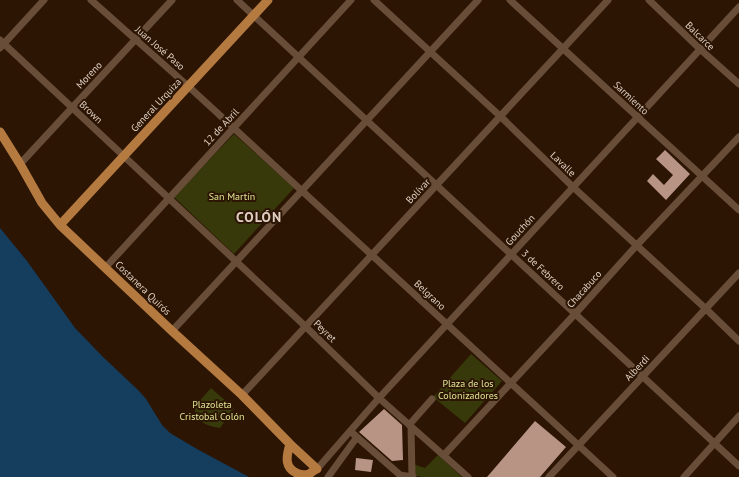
<svg xmlns="http://www.w3.org/2000/svg" width="739" height="477" viewBox="0 0 739 477" font-family="'PT Sans',sans-serif">
<style>
.green{fill:#38390a}
.water{fill:#153d5e}
.building{fill:#b79484}
.lines{fill:none;stroke-linecap:round;stroke-linejoin:round}
.minor{stroke:#684d39;stroke-width:7}
.major{stroke:#b57a40;stroke-width:9}
.labels{text-anchor:middle;dominant-baseline:central;stroke-width:4;stroke-linejoin:round;paint-order:stroke}
.street-label{font-size:10px;fill:#dfcfc3;stroke:#2c1503}
.park-label{font-size:10px;fill:#e0e594;stroke:#2c1503}
.district-label{font-size:14px;font-weight:bold;letter-spacing:1px;fill:#dfcfc3;stroke:#2c1503}
</style>
<rect width="100%" height="100%" fill="#2c1503"/>
<!-- green -->
<path class="green" d="M 234,134 L 294,188 L 234,254 L 174,197 Z
M 471,354 L 502,381 L 465,423 L 433,397 Z
M 211,388 L 234,408 L 220,428 C 212,427 201,424 197,417 C 195,414 195,410 194,407 Z
M 438,455 L 462,477 L 422,477 L 413,475 L 413,464 L 425,468 Z"/>
<!-- water -->
<path class="water" d="M 0,228 L 27,261 L 75,328 L 102,356 L 139,391 L 146,399 L 162,425 L 170,433 L 197,449 L 249,477 L 0,477 Z"/>
<!-- building -->
<path class="building" d="M 665,150 L 690,174 L 666,200 L 647,181 L 653,174 L 664,185 L 673,175 L 656,159 Z
M 384,409 L 402,425 L 403,460 L 392,461 L 359,432 Z
M 535,421 L 566,447 L 540,477 L 487,477 Z
M 356,458 L 373,460 L 371,472 L 355,470 Z"/>
<g class="lines">
<!-- minor -->
<path class="minor" d="M 91,0 L 188,86 L 613,477
M 237,0 L 739,466
M 374,0 L 500,116 L 573,187 L 705,308 L 739,341
M 510,0 L 739,210
M 649,0 L 700,49 L 739,84
M 0,40 L 305,326 L 379,398 L 468,477
M 0,48 L 44,0
M 20,164 L 172,0
M 105,268 L 351,0
M 172,331 L 478,0
M 242,395 L 608,0
M 409,425 L 432,399
M 411,426 L 412,477
M 350,431 L 400,475 L 413,477
M 444,455 L 575,314 L 636,246 L 739,137
M 317,469 L 379,398 L 739,7
M 328,477 L 357,437
M 549,477 L 739,273
M 684,477 L 739,416"/>
<!-- major -->
<path class="major" d="M 0,132 L 20,164 L 42,203 L 60,225 L 172,331 L 242,395 L 290,444 L 317,469 C 314,470 311,473 309,474 C 305,475 302,475 299,474 C 284,469 286,457 290,444
M 60,225 L 268,0"/>
</g>
<g class="labels">
<!-- street labels -->
<g class="street-label">
<text transform="translate(700 36) rotate(44)">Balcarce</text>
<text transform="translate(160 48) rotate(41)">Juan José Paso</text>
<text transform="translate(89 75) rotate(-47)">Moreno</text>
<text transform="translate(631 98) rotate(43)">Sarmiento</text>
<text transform="translate(156 105) rotate(-47)">General Urquiza</text>
<text transform="translate(91 112) rotate(43)">Brown</text>
<text transform="translate(221 127) rotate(-47)">12 de Abril</text>
<text transform="translate(563 164) rotate(44)">Lavalle</text>
<text transform="translate(418 191) rotate(-47)">Bolívar</text>
<text transform="translate(520 230) rotate(-47)">Gouchón</text>
<text transform="translate(543 270) rotate(43)">3 de Febrero</text>
<text transform="translate(143 288) rotate(44)">Costanera Quirós</text>
<text transform="translate(584 289) rotate(-48)">Chacabuco</text>
<text transform="translate(430 295) rotate(43)">Belgrano</text>
<text transform="translate(325 331) rotate(44)">Peyret</text>
<text transform="translate(637 368) rotate(-47)">Alberdi</text>
</g>
<!-- park labels -->
<g class="park-label">
<text x="232" y="196">San Martín</text>
<text x="468" y="383">Plaza de los<tspan x="468" dy="12">Colonizadores</tspan></text>
<text x="212" y="404">Plazoleta<tspan x="212" dy="12">Cristobal Colón</tspan></text>
</g>
<!-- district labels -->
<g class="district-label">
<text x="259" y="217">COLÓN</text>
</g>
</g>
</svg>
